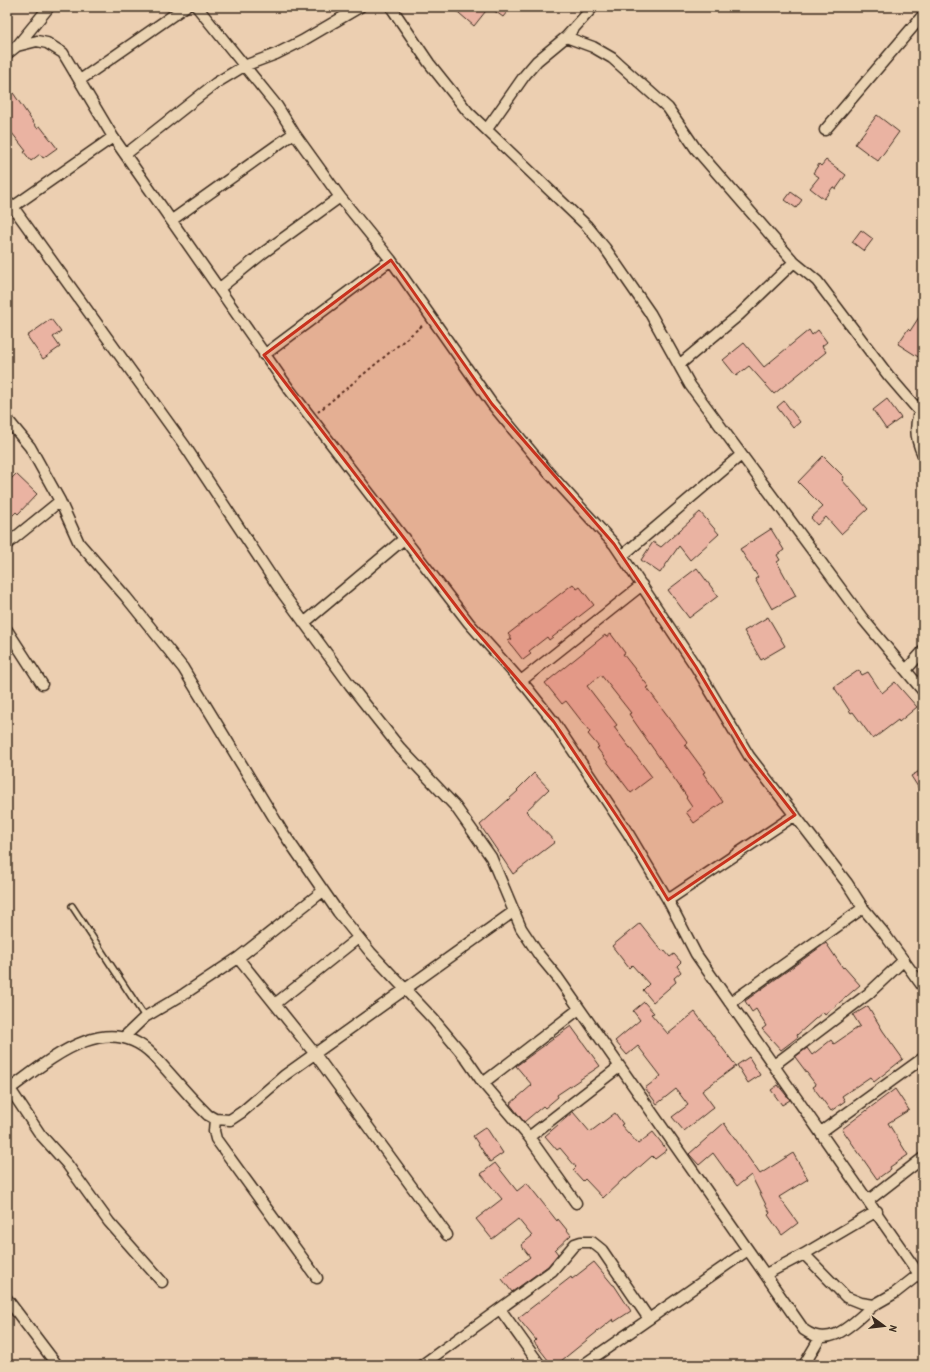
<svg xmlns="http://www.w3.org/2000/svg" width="930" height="1372" viewBox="0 0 930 1372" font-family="'Patrick Hand',sans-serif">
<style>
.building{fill:#eab3a2;stroke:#3b2a1e}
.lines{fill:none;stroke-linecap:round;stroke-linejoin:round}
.lane-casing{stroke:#3b2a1e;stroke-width:8}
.street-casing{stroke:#3b2a1e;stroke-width:13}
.path{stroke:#3b2a1e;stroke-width:2;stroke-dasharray:3 3;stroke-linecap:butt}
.lane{stroke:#ebd4b3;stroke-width:5}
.street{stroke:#ebd4b3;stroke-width:10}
.marked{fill:#c8321e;fill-opacity:0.2;stroke:#c8321e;stroke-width:3;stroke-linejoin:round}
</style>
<rect width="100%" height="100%" fill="#eccfb1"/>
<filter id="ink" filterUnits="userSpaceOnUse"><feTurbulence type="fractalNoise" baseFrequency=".025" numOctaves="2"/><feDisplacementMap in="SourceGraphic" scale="8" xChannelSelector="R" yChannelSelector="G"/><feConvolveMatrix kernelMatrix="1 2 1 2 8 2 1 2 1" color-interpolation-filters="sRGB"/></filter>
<g filter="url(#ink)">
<!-- building -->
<path class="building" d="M 452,7 L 511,7 L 503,17 L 489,7 L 474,26 Z
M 7,84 L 37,128 L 40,126 L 57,148 L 43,158 L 40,154 L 31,161 L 24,152 L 26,151 L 12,133 L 7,137 Z
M 877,115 L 899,132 L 878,161 L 855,144 Z
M 826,160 L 846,175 L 836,189 L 833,187 L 824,199 L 810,188 L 819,177 L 813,173 L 819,164 L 821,166 Z
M 791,192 L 802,200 L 796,208 L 785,200 Z
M 861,230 L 873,239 L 864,251 L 852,242 Z
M 923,311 L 923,360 L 898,344 L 908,329 L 910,331 Z
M 51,319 L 61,332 L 53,337 L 60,347 L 43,359 L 27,336 Z
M 809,330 L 812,335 L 818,330 L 827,342 L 822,346 L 826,352 L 774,394 L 749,366 L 736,376 L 723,360 L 744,343 L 764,367 Z
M 887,399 L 901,418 L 886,429 L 873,410 Z
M 784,401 L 800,422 L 793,428 L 777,407 Z
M 823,456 L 844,477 L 842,480 L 868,509 L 841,534 L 826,517 L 817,525 L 811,518 L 823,507 L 798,482 Z
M 16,474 L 37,494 L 18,514 L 16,512 L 7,521 L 7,483 Z
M 700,512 L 719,534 L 690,560 L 679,546 L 660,573 L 641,560 L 653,542 L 661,547 Z
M 771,529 L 784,550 L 777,555 L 780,560 L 777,562 L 796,596 L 772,609 L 755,579 L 758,577 L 740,549 Z
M 697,568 L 718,596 L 689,618 L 668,590 Z
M 573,584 L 577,589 L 580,587 L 594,605 L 549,640 L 547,637 L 529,651 L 531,654 L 523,660 L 508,641 L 512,639 L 508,634 Z
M 768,617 L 785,646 L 761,660 L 744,631 Z
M 611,634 L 625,653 L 623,654 L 649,687 L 647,688 L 688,743 L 685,745 L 705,772 L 703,773 L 723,802 L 694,823 L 686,812 L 692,807 L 686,798 L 687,797 L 629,714 L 631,713 L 601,675 L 587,686 L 617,725 L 614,727 L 652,777 L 631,793 L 597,748 L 599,747 L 588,734 L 590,732 L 566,701 L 562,704 L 545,683 L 605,635 L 606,637 Z
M 859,670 L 862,675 L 868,672 L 882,693 L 895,682 L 917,707 L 899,722 L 898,720 L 873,739 L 853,712 L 851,713 L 834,687 Z
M 923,769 L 923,795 L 911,776 Z
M 534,773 L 549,789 L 526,811 L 555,842 L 513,874 L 480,825 L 518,791 L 517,790 Z
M 640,923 L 662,951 L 664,950 L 670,957 L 674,954 L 681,962 L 677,966 L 681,972 L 674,978 L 676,982 L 653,1002 L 643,990 L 649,984 L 632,965 L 629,968 L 612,946 Z
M 826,943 L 843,968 L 844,967 L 860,985 L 825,1015 L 823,1012 L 797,1035 L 798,1037 L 781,1050 L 762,1029 L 766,1026 L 756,1009 L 752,1012 L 745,1001 Z
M 644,1002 L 654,1013 L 651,1014 L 668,1034 L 695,1012 L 736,1066 L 702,1091 L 714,1107 L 684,1131 L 672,1117 L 688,1105 L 676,1089 L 657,1104 L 645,1088 L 661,1076 L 638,1046 L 627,1055 L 615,1041 L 640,1020 L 633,1011 Z
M 868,1006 L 883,1031 L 903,1059 L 874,1082 L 870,1077 L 842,1096 L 845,1101 L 831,1111 L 813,1087 L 816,1085 L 795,1057 L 807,1048 L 812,1055 L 831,1040 L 834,1044 L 860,1026 L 853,1015 Z
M 571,1026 L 600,1066 L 557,1095 L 558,1097 L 545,1108 L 543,1106 L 524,1122 L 510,1104 L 532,1085 L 516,1066 Z
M 749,1057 L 760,1075 L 748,1083 L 737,1065 Z
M 778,1085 L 790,1100 L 782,1105 L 771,1090 Z
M 895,1089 L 909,1110 L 888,1123 L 908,1155 L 890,1167 L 891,1169 L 877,1179 L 842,1129 Z
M 573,1112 L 590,1132 L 615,1113 L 623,1124 L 621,1125 L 638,1144 L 653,1132 L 667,1150 L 655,1159 L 652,1156 L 626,1179 L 624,1178 L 603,1198 L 585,1179 L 583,1181 L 573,1170 L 576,1167 L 560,1148 L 557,1150 L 545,1136 Z
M 724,1123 L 760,1174 L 793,1153 L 808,1179 L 779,1197 L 798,1223 L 782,1235 L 768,1215 L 770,1213 L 751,1175 L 737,1186 L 713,1153 L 699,1165 L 689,1154 Z
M 486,1127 L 503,1153 L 490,1162 L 473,1136 Z
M 495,1163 L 517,1191 L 527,1183 L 557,1221 L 558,1219 L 571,1235 L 555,1250 L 558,1254 L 548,1266 L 512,1292 L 502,1279 L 530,1257 L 521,1245 L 532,1236 L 518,1219 L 492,1239 L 476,1219 L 502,1199 L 481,1174 Z
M 594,1262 L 613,1285 L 614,1285 L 631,1311 L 614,1322 L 613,1319 L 556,1365 L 552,1365 L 534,1342 L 536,1340 L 518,1318 L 553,1291 L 571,1277 L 572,1279 Z"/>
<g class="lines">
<!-- lane casing -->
<g class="lane-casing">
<path id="lane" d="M 72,906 L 145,1017"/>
</g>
<!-- street casing -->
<g class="street-casing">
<path id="street" d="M 197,7 L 277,106 L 294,133 L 340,197 L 391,260 L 492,404 L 548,472 L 614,544 L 696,667 L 749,756 L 847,883 L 863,908 L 883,932 L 923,987
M 391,7 L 429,63 L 468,112 L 587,226 L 605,248 L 650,313 L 690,385 L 863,619 L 923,691
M 566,37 L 593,47 L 612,58 L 668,108 L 696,149 L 794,262 L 817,281 L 888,375 L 919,411
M 17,46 L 49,7
M 7,54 L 17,46 L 37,41 L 47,43 L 63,53 L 113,137 L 289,389 L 469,623 L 528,689 L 554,722 L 628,833 L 668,900 L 696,954 L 923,1280
M 80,80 L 185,7
M 487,129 L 525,75 L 537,61 L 566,37 L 593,7
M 825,130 L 923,15
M 126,154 L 216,83 L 244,66 L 276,54 L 302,41 L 360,7
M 13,207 L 185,446 L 281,591 L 350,685 L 400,748 L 455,806 L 491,857 L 521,928 L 539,955 L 558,978 L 804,1330 C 832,1350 853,1322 874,1305
M 7,211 L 113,137
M 172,220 L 294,133
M 220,288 L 263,253 L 340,197
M 264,355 L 391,260
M 679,365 L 739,315 L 794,262
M 923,403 C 914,422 914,436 923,455
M 7,419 L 30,447 L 60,501 L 79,543 L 126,597 L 183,668 L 282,831 L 338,912 L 371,953 L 434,1020 L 465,1057 L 483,1083 L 529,1137 L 576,1203
M 7,544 L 60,501
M 622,556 L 741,455
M 304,623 L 405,538
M 7,630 L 42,684
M 906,670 L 923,651
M 521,681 L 642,585
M 668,900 L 795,815
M 238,958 L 315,1054 L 447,1235
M 730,1003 L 863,908
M 275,1004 L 358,938
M 123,1038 L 145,1017 L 184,994 L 238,958 L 323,891
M 774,1065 L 868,994 L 904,960
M 483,1083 L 579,1009
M 10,1089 L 40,1134 L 67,1164 L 109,1222 L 162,1282
M 7,1091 C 46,1063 105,1008 152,1054 C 171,1074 188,1096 208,1115 L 215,1119 L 230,1120 L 242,1112 L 285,1075 L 513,912
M 215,1119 L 214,1131 L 216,1139 L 317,1278
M 821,1132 L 923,1058
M 529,1137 L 619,1067
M 869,1200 L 923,1158
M 804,1254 L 877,1211
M 766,1274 L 804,1254 L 846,1297 L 861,1303 L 874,1305 L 895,1293 L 923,1271
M 7,1299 L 57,1365
M 500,1309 L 540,1365
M 422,1365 L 552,1271 L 575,1244 L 581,1242 L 592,1242 L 602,1250 L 649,1319
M 583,1365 L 748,1250
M 804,1365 L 820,1338"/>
</g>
<!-- path -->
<path class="path" d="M 318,412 L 424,324"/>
<!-- lane -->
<use href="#lane" class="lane"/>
<!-- street -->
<use href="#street" class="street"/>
</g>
</g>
<!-- marked area -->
<path class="marked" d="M 391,260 L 492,404 L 614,544 L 696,667 L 749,756 L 795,815 L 668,900 L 628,833 L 554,722 L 469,623 L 264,355 Z"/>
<!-- margin -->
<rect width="930" height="1372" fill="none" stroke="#ebd4b3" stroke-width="24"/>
<rect x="12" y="12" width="906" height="1348" fill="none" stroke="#3b2a1e" stroke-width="1.5" filter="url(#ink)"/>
<!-- north arrow -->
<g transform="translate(884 1326) rotate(105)" stroke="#ebd4b3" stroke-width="3" paint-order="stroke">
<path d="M0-3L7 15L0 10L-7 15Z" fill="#3b2a1e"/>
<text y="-6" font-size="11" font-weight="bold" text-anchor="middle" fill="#3b2a1e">N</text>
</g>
</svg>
